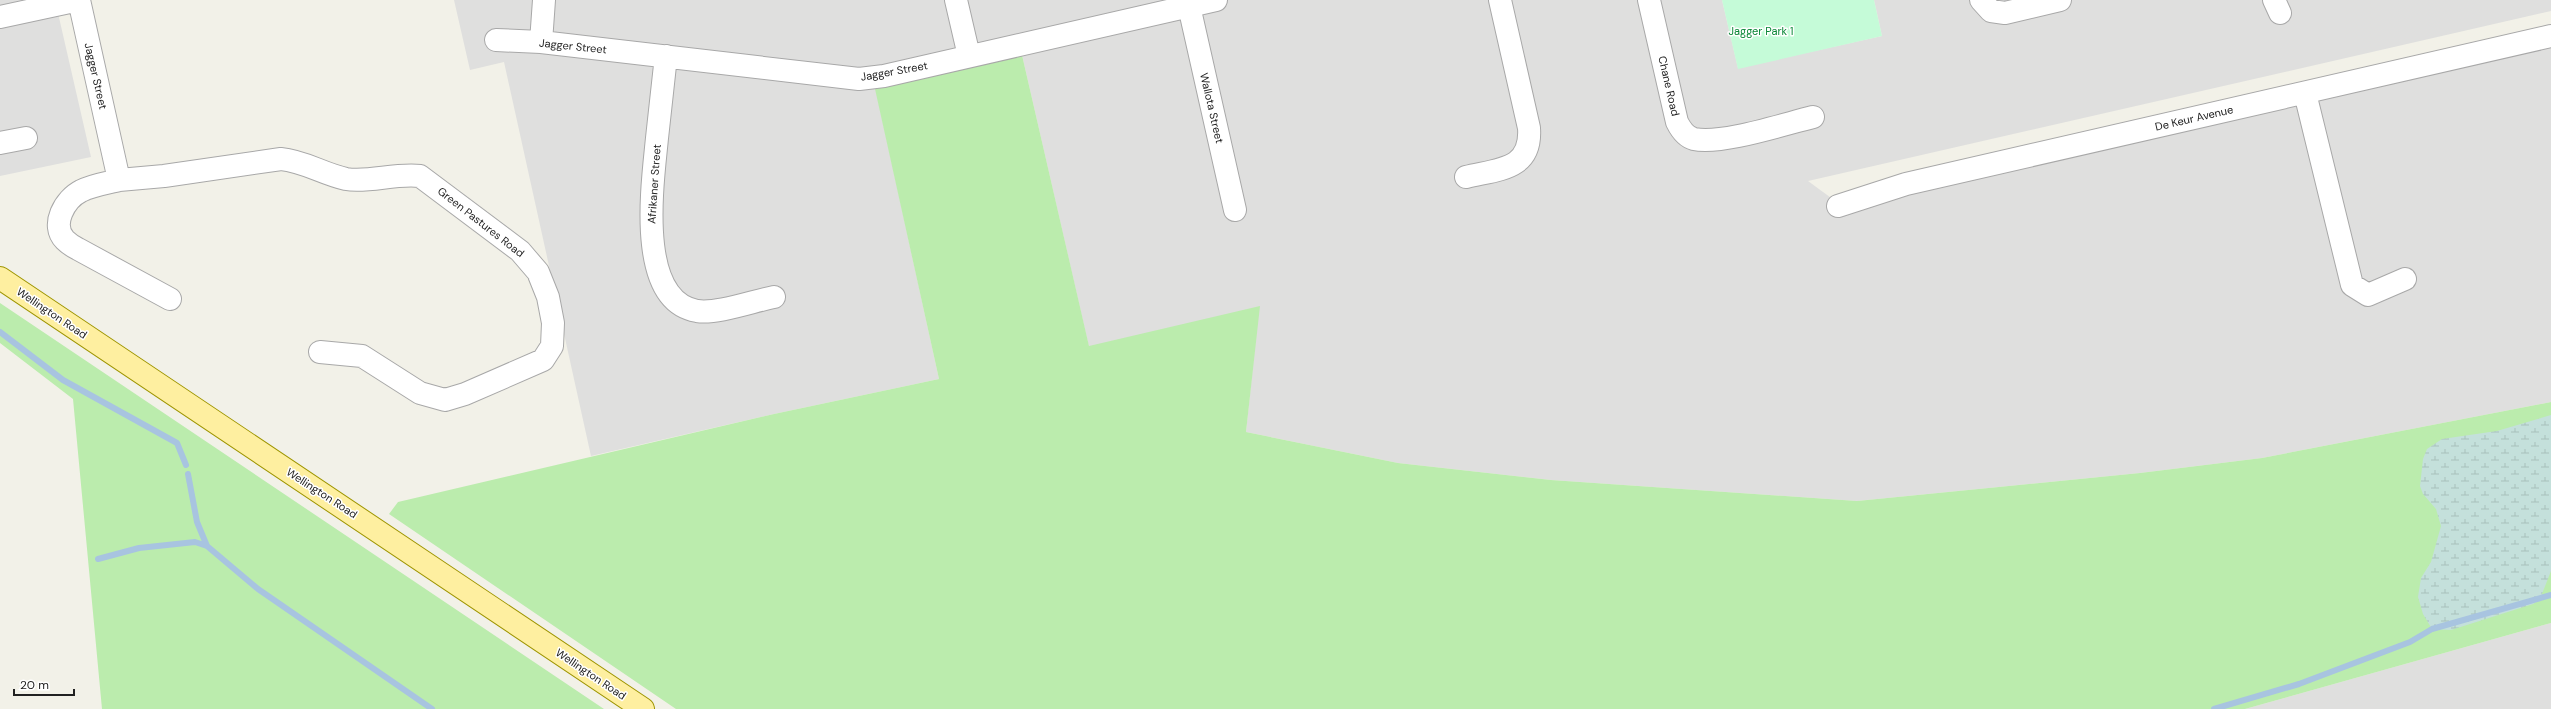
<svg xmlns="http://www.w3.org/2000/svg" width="2551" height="709" viewBox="0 0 2551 709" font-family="'DM Sans',sans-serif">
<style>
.residential{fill:#dfdfde}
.grass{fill:#bbecad}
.wetland{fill:url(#wetland-marsh)}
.park{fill:#c5fbd8}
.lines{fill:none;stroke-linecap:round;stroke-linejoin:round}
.stream{stroke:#a8c4e0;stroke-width:6}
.minor-casing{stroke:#a8a8a8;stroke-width:24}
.major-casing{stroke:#9e9500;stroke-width:24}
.minor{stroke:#fff;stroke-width:22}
.major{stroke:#feefa0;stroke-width:22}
.labels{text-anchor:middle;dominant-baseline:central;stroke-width:3;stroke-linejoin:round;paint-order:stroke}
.park-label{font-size:11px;fill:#098635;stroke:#fff}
.street-label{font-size:11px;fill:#212121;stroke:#fff}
</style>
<defs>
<pattern id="wetland-marsh" width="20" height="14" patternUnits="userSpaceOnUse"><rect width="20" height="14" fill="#c4e0db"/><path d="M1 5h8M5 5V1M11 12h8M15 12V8" fill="none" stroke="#a8c0bc"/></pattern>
</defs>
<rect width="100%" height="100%" fill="#f2f1e8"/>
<!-- residential -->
<path class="residential" d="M 0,0 L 55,0 L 91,157 L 0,176 Z
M 454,0 L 1722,0 L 1738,68 L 1882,36 L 1874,0 L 2551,0 L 2551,11 L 1808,181 L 1838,203 L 2551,36 L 2551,402 L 2262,458 L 2140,473 L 1857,501 L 1551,480 L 1398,463 L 1246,432 L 1259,307 L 1089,347 L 1022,55 L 873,77 L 939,379 L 774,414 L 591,456 L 504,62 L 470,70 Z
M 2551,623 L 2551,709 L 2245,709 Z"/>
<!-- grass -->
<path class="grass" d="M 1022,55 L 1089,346 L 1260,306 L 1246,432 L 1398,463 L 1551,480 L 1857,501 L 2140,473 L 2262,458 L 2551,402 L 2551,623 L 2245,709 L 676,709 L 389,514 L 398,502 L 774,414 L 939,379 L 875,89 Z
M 0,303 L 604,709 L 102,709 L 73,399 L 0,343 Z"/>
<!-- wetland -->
<path class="wetland" d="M 2551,415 L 2551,571 L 2540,599 L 2533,604 L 2451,630 L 2432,629 L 2423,614 L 2418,597 L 2421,578 L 2431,562 L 2441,526 L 2436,509 L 2423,494 L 2420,486 L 2423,459 L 2427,449 L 2442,439 L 2497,431 Z"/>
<!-- park -->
<path class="park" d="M 1722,0 L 1874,0 L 1882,36 L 1738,69 Z"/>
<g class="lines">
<!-- stream -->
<path class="stream" d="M 0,332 L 63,380 L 177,443 L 186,465
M 188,474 L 197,522 L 207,546
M 98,559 L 139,548 L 195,542 L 207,546 L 258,589 L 432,709
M 2214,709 L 2299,684 L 2410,642 L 2432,629 L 2551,595"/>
<!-- minor casing -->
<g class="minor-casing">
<path id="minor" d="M 79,0 L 119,180 L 164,176 L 281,159 C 304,161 323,174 346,179 C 368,183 395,173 420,176 L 520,251 L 538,272 L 548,297 L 553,323 L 552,346 L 543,360 L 465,394 L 445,400 L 420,393 L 362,356 L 320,352
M 956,0 L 969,56
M 1649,0 L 1677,122 C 1681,130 1686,137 1694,139 C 1721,145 1784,124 1813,117
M 1981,0 L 1991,11 L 2005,13 L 2060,0
M 2274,0 L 2280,13
M 1189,6 L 1235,210
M 0,17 L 79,0
M 496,40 L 541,42 L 859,79 L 884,76 L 1216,0
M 541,42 L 544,0
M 666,56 C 663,84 660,111 657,138 C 653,181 635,300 697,311 C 718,314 753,301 774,297
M 2305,93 L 2352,285 L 2368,295 L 2405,279
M 0,143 L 26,138
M 1466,177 C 1499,169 1532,170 1529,128 L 1500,0
M 119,180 C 107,183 92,185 81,191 C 65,199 50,225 65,240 C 69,244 74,247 78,249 L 170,299
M 1838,206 L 1906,184 L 2551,36"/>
</g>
<!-- major casing -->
<g class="major-casing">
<path id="major" d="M 0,278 L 643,709"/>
</g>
<!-- minor -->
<use href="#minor" class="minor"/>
<!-- major -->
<use href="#major" class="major"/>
</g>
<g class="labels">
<!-- park labels -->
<g class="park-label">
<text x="1761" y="31">Jagger Park 1</text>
</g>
<!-- street labels -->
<g class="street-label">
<text transform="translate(573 46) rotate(6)">Jagger Street</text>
<text transform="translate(894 71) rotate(-10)">Jagger Street</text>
<text transform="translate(96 76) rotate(77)">Jagger Street</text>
<text transform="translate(1669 86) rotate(77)">Chane Road</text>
<text transform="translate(1212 108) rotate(77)">Wallota Street</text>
<text transform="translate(2194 118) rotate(-13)">De Keur Avenue</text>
<text transform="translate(654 184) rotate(-86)">Afrikaner Street</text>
<text transform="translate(481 222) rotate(38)">Green Pastures Road</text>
<text transform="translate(52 313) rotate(34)">Wellington Road</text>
<text transform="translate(322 493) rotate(33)">Wellington Road</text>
<text transform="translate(591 674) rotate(34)">Wellington Road</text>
</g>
</g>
<!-- scale -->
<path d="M14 689v6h60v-6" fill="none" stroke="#212121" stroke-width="2"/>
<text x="20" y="689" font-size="12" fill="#212121" stroke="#ffffff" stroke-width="3" paint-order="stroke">20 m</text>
</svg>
